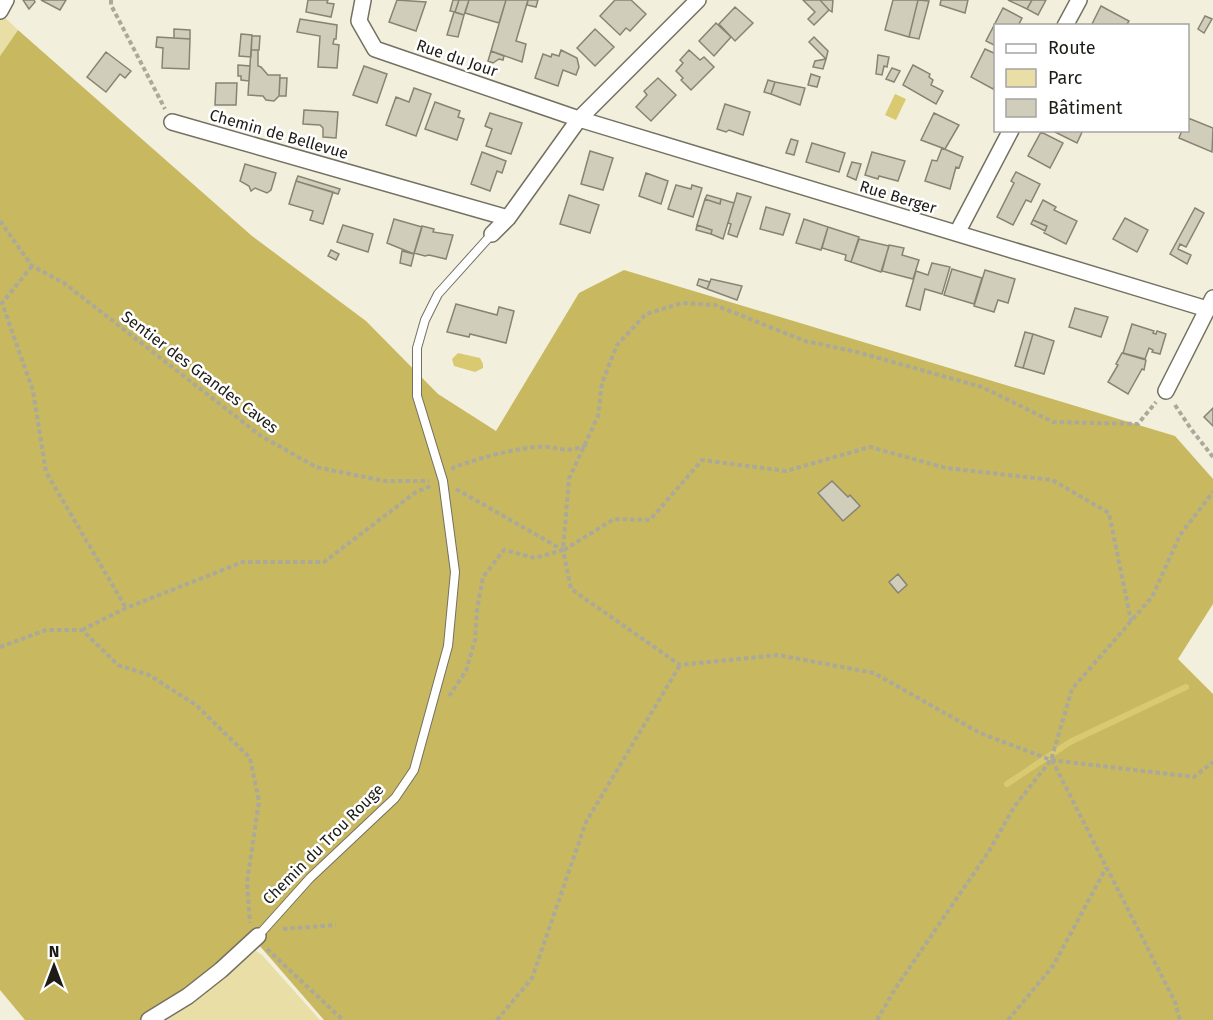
<svg xmlns="http://www.w3.org/2000/svg" width="1213" height="1020" viewBox="0 0 1213 1020" font-family="'Fira Sans',sans-serif">
<style>
.green{fill:#e9dea5}
.forest{fill:#c8b85f}
.water{fill:#d9c970}
.lines{fill:none;stroke-linecap:round;stroke-linejoin:round}
.stream{stroke:#d9c970;stroke-width:6}
.building{fill:#d0cdbb;stroke:#878473;stroke-width:1.5}
.service-casing{stroke:#747161;stroke-width:10}
.minor-casing{stroke:#747161;stroke-width:18}
.path{stroke:#aba99a;stroke-width:4;stroke-dasharray:4.5 3;stroke-linecap:butt}
.service{stroke:#fff;stroke-width:8}
.minor{stroke:#fff;stroke-width:15}
.labels{text-anchor:middle;dominant-baseline:central;stroke-width:5;stroke-linejoin:round;paint-order:stroke}
.street-label{font-size:16px;fill:#1d1c16;stroke:#fff}
</style>
<rect width="100%" height="100%" fill="#f2efdc"/>
<!-- green -->
<path class="green" d="M 0,13 L 18,30 L 0,56 Z
M 252,948 L 262,955 L 320,1020 L 167,1020 Z"/>
<!-- forest -->
<path class="forest" d="M 18,30 L 252,236 L 366,321 L 438,394 L 496,431 L 579,293 L 624,270 L 1175,436 L 1213,479 L 1213,604 L 1178,659 L 1213,694 L 1213,1020 L 324,1020 L 253,938 L 184,990 L 140,1020 L 25,1020 L 0,990 L 0,56 Z"/>
<!-- water -->
<path class="water" d="M 895,94 L 906,99 L 896,120 L 885,115 Z
M 458,353 L 480,358 L 483,364 L 483,368 L 475,372 L 454,366 L 452,359 Z"/>
<g class="lines">
<!-- stream -->
<path class="stream" d="M 1007,784 L 1070,742 L 1186,687"/>
</g>
<!-- building -->
<path class="building" d="M 23,0 L 34,0 L 35,2 L 29,9 Z
M 41,0 L 66,0 L 60,10 Z
M 308,0 L 328,0 L 327,3 L 334,4 L 331,17 L 306,12 Z
M 397,0 L 426,2 L 416,31 L 389,22 Z
M 453,0 L 459,0 L 455,12 L 450,11 Z
M 459,0 L 469,0 L 464,15 L 455,12 Z
M 469,0 L 506,0 L 499,23 L 465,13 Z
M 506,0 L 528,0 L 516,41 L 526,44 L 522,62 L 491,51 Z
M 528,0 L 538,0 L 536,7 L 527,5 Z
M 615,0 L 631,0 L 646,14 L 630,31 L 626,28 L 620,35 L 600,16 Z
M 803,0 L 820,0 L 829,10 L 814,25 L 808,19 L 815,12 Z
M 820,0 L 833,0 L 832,12 L 829,10 Z
M 893,0 L 918,0 L 909,37 L 885,30 Z
M 918,0 L 929,1 L 919,39 L 909,37 Z
M 941,0 L 968,0 L 965,13 L 940,5 Z
M 1008,0 L 1032,0 L 1027,9 Z
M 1032,0 L 1046,0 L 1038,15 L 1027,9 Z
M 1101,6 L 1129,21 L 1126,26 L 1091,26 Z
M 735,7 L 753,23 L 735,41 L 719,24 Z
M 1003,8 L 1022,18 L 1018,26 L 996,26 L 996,46 L 986,41 Z
M 454,12 L 464,15 L 458,37 L 447,35 Z
M 1205,16 L 1212,19 L 1204,33 L 1198,29 Z
M 300,19 L 337,25 L 336,39 L 334,39 L 333,44 L 339,45 L 337,68 L 318,67 L 320,36 L 297,32 Z
M 716,23 L 731,37 L 714,56 L 699,41 Z
M 174,29 L 190,30 L 190,39 L 174,38 Z
M 595,29 L 614,47 L 595,66 L 577,48 Z
M 241,34 L 252,35 L 251,57 L 239,56 Z
M 252,36 L 260,36 L 259,50 L 251,50 Z
M 157,37 L 190,39 L 189,69 L 162,68 L 163,48 L 156,47 Z
M 814,37 L 828,51 L 826,59 L 809,42 Z
M 985,49 L 996,54 L 996,84 L 993,89 L 971,77 Z
M 251,50 L 258,50 L 258,66 L 261,67 L 268,75 L 280,75 L 279,96 L 274,101 L 266,100 L 263,96 L 248,95 Z
M 561,50 L 577,58 L 579,67 L 576,75 L 563,70 L 558,86 L 535,78 L 543,54 L 551,57 L 552,54 L 559,56 Z
M 689,50 L 700,60 L 704,57 L 714,67 L 691,90 L 681,80 L 683,78 L 676,71 L 683,63 L 680,60 Z
M 491,51 L 504,56 L 503,60 L 499,59 L 493,63 L 488,61 Z
M 106,52 L 131,71 L 125,78 L 120,74 L 106,92 L 87,77 Z
M 878,55 L 889,57 L 887,67 L 884,66 L 882,75 L 876,74 Z
M 826,59 L 823,69 L 813,67 L 815,61 Z
M 238,65 L 250,66 L 249,81 L 241,80 L 241,76 L 238,76 Z
M 913,65 L 930,74 L 929,77 L 933,80 L 931,85 L 943,91 L 936,104 L 903,85 Z
M 364,66 L 387,74 L 377,103 L 353,95 Z
M 892,68 L 900,71 L 894,82 L 886,79 Z
M 811,74 L 820,77 L 817,87 L 808,85 Z
M 280,78 L 287,78 L 286,96 L 279,96 Z
M 658,78 L 676,95 L 651,121 L 636,107 L 647,95 L 644,91 Z
M 768,80 L 775,82 L 771,94 L 764,92 Z
M 775,82 L 805,88 L 800,105 L 771,94 Z
M 216,83 L 237,83 L 236,105 L 215,105 Z
M 414,88 L 431,94 L 416,136 L 386,125 L 396,97 L 409,102 Z
M 435,102 L 460,111 L 458,117 L 464,119 L 457,140 L 425,129 Z
M 725,104 L 750,112 L 743,135 L 729,130 L 726,132 L 717,129 Z
M 304,110 L 338,112 L 336,138 L 323,137 L 323,128 L 320,125 L 303,124 Z
M 490,113 L 522,123 L 511,154 L 486,146 L 492,129 L 485,126 Z
M 934,113 L 959,125 L 945,149 L 921,140 Z
M 1188,118 L 1213,128 L 1212,152 L 1179,138 L 1182,130 L 1188,130 Z
M 1051,130 L 1083,130 L 1077,143 Z
M 1041,132 L 1063,143 L 1050,168 L 1028,156 Z
M 791,139 L 798,141 L 794,155 L 786,153 Z
M 812,143 L 845,153 L 839,172 L 806,162 Z
M 942,148 L 963,157 L 959,168 L 956,167 L 950,189 L 925,181 L 932,160 L 937,161 Z
M 590,151 L 613,158 L 603,190 L 581,184 Z
M 482,152 L 506,161 L 502,173 L 497,171 L 490,191 L 471,184 Z
M 872,152 L 905,161 L 898,181 L 879,176 L 878,179 L 865,175 Z
M 852,162 L 861,164 L 856,180 L 847,176 Z
M 245,164 L 276,173 L 271,190 L 267,193 L 255,188 L 251,191 L 249,186 L 240,181 Z
M 1016,172 L 1040,184 L 1031,202 L 1026,200 L 1013,225 L 997,217 L 1014,183 L 1011,181 Z
M 646,173 L 668,181 L 661,204 L 639,196 Z
M 298,176 L 340,189 L 338,194 L 296,181 Z
M 296,181 L 333,192 L 323,224 L 310,220 L 313,211 L 289,204 Z
M 676,185 L 691,189 L 692,185 L 702,188 L 693,217 L 668,209 Z
M 737,193 L 751,197 L 737,237 L 728,234 L 731,224 L 728,223 Z
M 569,195 L 599,205 L 590,233 L 560,224 Z
M 707,195 L 721,199 L 720,204 L 705,199 Z
M 705,199 L 720,204 L 721,199 L 734,203 L 723,239 L 711,234 L 712,230 L 697,225 Z
M 1043,200 L 1056,207 L 1054,210 L 1077,221 L 1066,244 L 1044,233 L 1047,226 L 1033,220 Z
M 766,207 L 790,214 L 783,235 L 760,229 Z
M 1195,208 L 1204,213 L 1186,247 L 1180,244 L 1178,249 L 1191,255 L 1187,264 L 1170,254 Z
M 1125,218 L 1148,230 L 1137,252 L 1113,239 Z
M 394,219 L 422,227 L 414,254 L 387,243 Z
M 804,219 L 828,227 L 821,250 L 796,243 Z
M 1033,220 L 1047,226 L 1045,231 L 1031,224 Z
M 343,225 L 373,234 L 368,252 L 337,242 Z
M 697,225 L 712,230 L 711,234 L 696,230 Z
M 422,226 L 434,229 L 433,232 L 453,235 L 446,259 L 429,255 L 425,256 L 414,253 Z
M 828,227 L 859,237 L 851,262 L 845,260 L 846,255 L 822,248 Z
M 859,239 L 889,246 L 881,272 L 851,262 Z
M 889,245 L 904,248 L 902,255 L 919,260 L 913,279 L 882,271 Z
M 331,250 L 339,254 L 336,260 L 328,256 Z
M 402,251 L 414,254 L 411,266 L 400,263 Z
M 932,263 L 950,267 L 942,294 L 925,289 L 920,310 L 906,306 L 916,271 L 928,275 Z
M 952,269 L 982,278 L 974,304 L 944,295 Z
M 985,270 L 1015,279 L 1008,303 L 998,300 L 994,312 L 974,306 Z
M 699,279 L 710,282 L 707,289 L 697,285 Z
M 711,279 L 742,286 L 737,300 L 707,289 Z
M 456,304 L 497,315 L 499,307 L 514,311 L 506,343 L 470,334 L 469,337 L 447,332 Z
M 1075,308 L 1108,317 L 1101,337 L 1069,327 Z
M 1132,324 L 1154,331 L 1153,333 L 1156,334 L 1157,331 L 1166,334 L 1160,354 L 1152,352 L 1153,350 L 1149,348 L 1145,359 L 1123,353 Z
M 1025,332 L 1033,334 L 1023,368 L 1015,366 Z
M 1033,334 L 1054,341 L 1044,374 L 1023,368 Z
M 1122,353 L 1146,360 L 1144,370 L 1142,369 L 1128,394 L 1108,382 L 1118,365 L 1116,364 Z
M 1213,408 L 1213,426 L 1204,417 Z
M 832,481 L 848,497 L 850,495 L 860,506 L 843,521 L 818,493 Z
M 898,574 L 907,585 L 898,593 L 889,582 Z"/>
<g class="lines">
<!-- service casing -->
<g class="service-casing">
<path id="service" d="M 258,936 L 310,878 L 395,798 L 414,770 L 448,646 L 455,572 L 443,481 L 417,396 L 417,348 L 425,320 L 438,294 L 492,234"/>
</g>
<!-- minor casing -->
<g class="minor-casing">
<path id="minor" d="M 363,0 L 359,21 L 375,49 L 579,119 L 1207,309
M 0,11 L 6,0
M 1065,26 L 1079,0
M 172,122 L 508,218
M 957,233 L 1011,130
M 492,234 L 508,218 L 579,119 L 698,0
M 1166,391 L 1213,298
M 149,1020 L 188,996 L 221,970 L 258,936"/>
</g>
<!-- path -->
<path class="path" d="M 111,0 L 111,5 L 165,109
M 0,221 L 32,266 L 64,283 L 261,436 L 316,467 L 384,481 L 429,481
M 32,266 L 2,303 L 33,391 L 46,472 L 126,608
M 1175,405 L 1191,429 L 1213,457
M 452,470 L 454,467 C 481,458 507,450 536,447 C 556,445 566,455 586,445
M 456,489 L 563,550 L 571,589 L 680,665 L 778,655 L 874,673 L 980,733 L 1051,760 L 1194,777 L 1213,762
M 564,550 L 614,519 L 650,520 L 702,460 L 786,471 L 870,447 L 946,468 L 1052,480 L 1109,513 L 1131,621
M 82,630 L 126,608 L 243,562 L 324,562 L 416,492 L 431,486
M 0,647 L 46,630 L 82,630 L 118,665 L 149,675 L 196,705 L 250,758 L 259,801 L 247,883 L 250,923
M 449,696 L 466,671 L 475,640 L 477,610 L 483,577 L 504,550 L 535,558 L 563,550 L 569,479 L 598,416 L 602,383 L 617,345 L 646,314 L 682,303 L 715,305 L 805,341 L 857,352 L 982,387 L 1053,422 L 1138,424 L 1156,402
M 1052,760 L 1175,1002 L 1180,1020
M 283,929 L 336,925
M 267,949 L 343,1020
M 497,1020 L 532,978 L 586,822 L 680,665
M 877,1020 L 895,989 L 989,851 L 1014,807 L 1051,760 L 1072,689 L 1152,597 L 1180,535 L 1213,492
M 1008,1020 L 1053,966 L 1106,868"/>
<!-- service -->
<use href="#service" class="service"/>
<!-- minor -->
<use href="#minor" class="minor"/>
</g>
<g class="labels">
<!-- street labels -->
<g class="street-label">
<text transform="translate(457 58) rotate(19)">Rue du Jour</text>
<text transform="translate(279 134) rotate(16)">Chemin de Bellevue</text>
<text transform="translate(898 197) rotate(17)">Rue Berger</text>
<text transform="translate(200 372) rotate(37)">Sentier des Grandes Caves</text>
<text transform="translate(323 844) rotate(-45)">Chemin du Trou Rouge</text>
</g>
</g>
<!-- legend -->
<rect x="994" y="24" width="195" height="108" fill="#ffffff" stroke="#a5a4a2" stroke-width="1.5"/>
<rect x="1006" y="44" width="30" height="9" fill="#ffffff" stroke="#a5a4a2" stroke-width="1.5"/>
<text x="1048" y="54" font-size="18" fill="#1d1c16">Route</text>
<rect x="1006" y="69" width="30" height="18" fill="#e9dea5" stroke="#a5a4a2" stroke-width="1.5"/>
<text x="1048" y="84" font-size="18" fill="#1d1c16">Parc</text>
<rect x="1006" y="99" width="30" height="18" fill="#d0cdbb" stroke="#a5a4a2" stroke-width="1.5"/>
<text x="1048" y="114" font-size="18" fill="#1d1c16">Bâtiment</text>
<!-- north arrow -->
<g transform="translate(54 966)" stroke="#ffffff" stroke-width="4.5" paint-order="stroke">
<path d="M0-4.5L10 22L0 15L-10 22Z" fill="#1d1c16"/>
<text y="-9" font-size="16" font-weight="bold" text-anchor="middle" fill="#1d1c16">N</text>
</g>
</svg>
